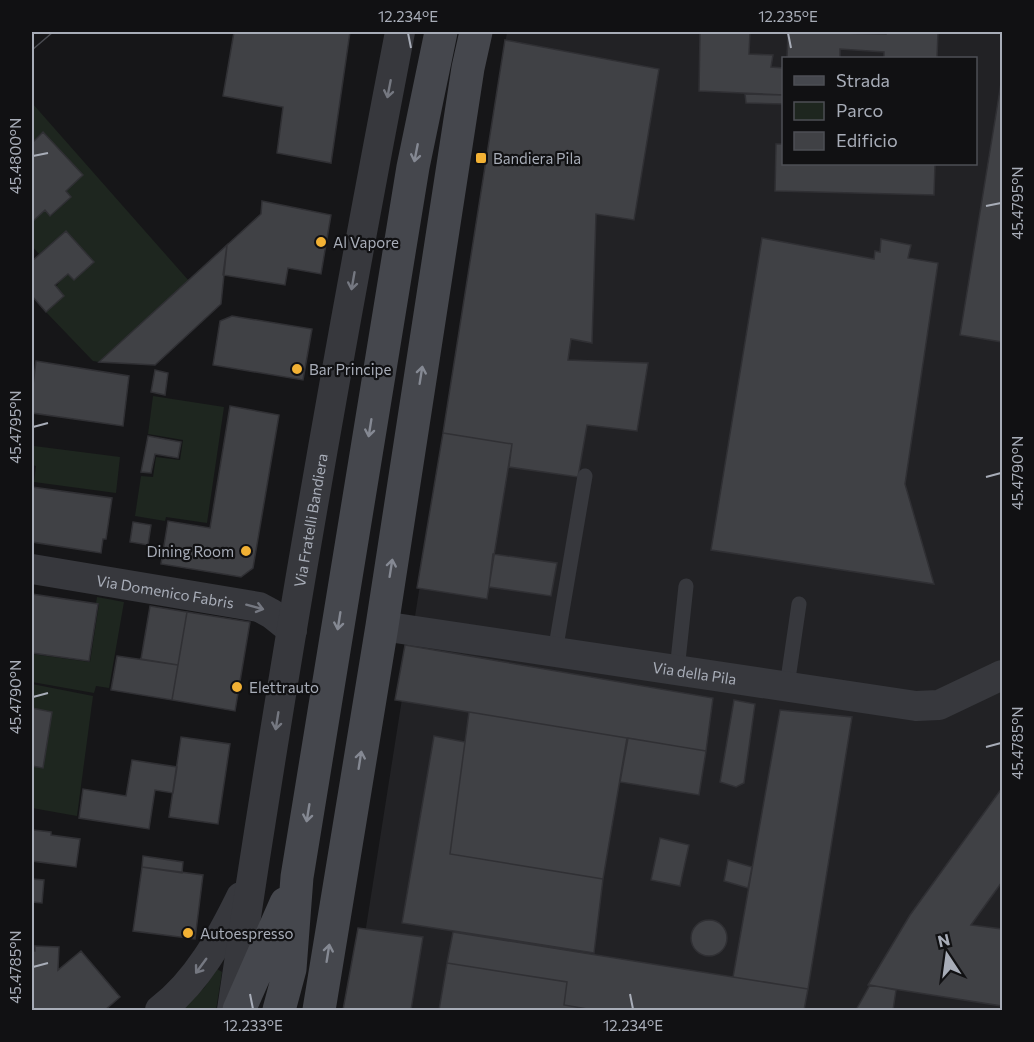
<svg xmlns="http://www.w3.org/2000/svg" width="1034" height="1042" viewBox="0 0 1034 1042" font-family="Commissioner,sans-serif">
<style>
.built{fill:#222225;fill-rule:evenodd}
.green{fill:#1e261f}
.building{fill:#404145;stroke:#303034;stroke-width:1.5}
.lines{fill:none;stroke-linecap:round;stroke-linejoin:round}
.lane{stroke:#37383d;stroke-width:15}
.street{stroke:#37383d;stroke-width:30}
.secondary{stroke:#45474d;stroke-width:33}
.tram{stroke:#4a4c52;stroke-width:1.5}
.oneway{stroke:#757881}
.oneway2{stroke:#858993}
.ticks{fill:none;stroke:#a8adb8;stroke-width:2}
.poi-dot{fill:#f2b134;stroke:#111113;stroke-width:2}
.labels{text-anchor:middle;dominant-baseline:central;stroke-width:4.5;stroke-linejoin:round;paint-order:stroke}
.poi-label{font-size:15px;fill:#a8adb8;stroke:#111113;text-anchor:start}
.street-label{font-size:15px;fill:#a8adb8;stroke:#111113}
.neatline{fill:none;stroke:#a8adb8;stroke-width:2}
.ticks-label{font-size:15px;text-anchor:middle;fill:#a8adb8}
</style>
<rect width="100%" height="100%" fill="#161618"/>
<!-- built -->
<path class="built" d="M 507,32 L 1002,32 L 1002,1010 L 353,1010 ZM 784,58 L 976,58 L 976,164 L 784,164 Z"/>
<!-- green -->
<path class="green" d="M 32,103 L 189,281 L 99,362 L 93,361 L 46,312 C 58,277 60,277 94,262 L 66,231 L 39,254 L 32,246 L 32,222 L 45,210 L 51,216 L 71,197 L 66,191 L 43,133 L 32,143 Z
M 153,396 L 224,407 L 207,523 L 166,517 L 165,521 L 135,516 L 141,476 L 153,477 L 156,457 L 180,460 L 183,440 L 148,434 Z
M 34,446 L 120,457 L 116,493 L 34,482 L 36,466 L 32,465 Z
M 97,597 L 124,602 L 109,688 L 96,686 L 94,693 L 32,682 L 32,654 L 90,662 L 99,604 L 96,603 Z
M 32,684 L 93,696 L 77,816 L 32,808 L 32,766 L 43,767 L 52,712 L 32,708 Z
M 217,969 L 222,972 L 216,1010 L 179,1010 L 204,988 Z"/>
<!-- building -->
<path class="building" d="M 234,32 L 350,32 L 331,163 L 277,153 L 283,107 L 223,96 Z
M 700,32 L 750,32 L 749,54 L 773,55 L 771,67 L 784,68 L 784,95 L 699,91 Z
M 788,32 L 886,34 L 886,32 L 938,32 L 937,58 L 884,58 L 884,52 L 840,49 L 840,58 L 787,58 Z
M 505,40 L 659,69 L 634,220 L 596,214 L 592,343 L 571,339 L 568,360 L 648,363 L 637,431 L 587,425 L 578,477 L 509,467 L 512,444 L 443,433 Z
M 1002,77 L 1002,342 L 960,335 Z
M 745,94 L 784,95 L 784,104 L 746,103 Z
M 43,132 L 83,175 L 66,191 L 71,197 L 50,216 L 45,210 L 32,222 L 32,143 Z
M 776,144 L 784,144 L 784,164 L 935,164 L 934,195 L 775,191 Z
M 262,201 L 331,215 L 321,274 L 288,268 L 285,285 L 223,275 L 227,245 L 261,214 Z
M 66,231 L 94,262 L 74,280 L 68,274 L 55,285 L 64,296 L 46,312 L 32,296 L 32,261 Z
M 762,238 L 874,259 L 875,251 L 880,252 L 881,239 L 911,245 L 908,258 L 938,263 L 905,484 L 934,584 L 711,550 Z
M 227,245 L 221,304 L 155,365 L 99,362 Z
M 232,316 L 312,329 L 303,380 L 213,365 L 220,321 Z
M 36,361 L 129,376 L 123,426 L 32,413 L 32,393 Z
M 155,370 L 168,373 L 165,395 L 151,392 Z
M 230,406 L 279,415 L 253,568 L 241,577 L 161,564 L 168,521 L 210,528 Z
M 443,433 L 512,444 L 487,599 L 417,588 Z
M 148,436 L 181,442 L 178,458 L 155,454 L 151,473 L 141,472 Z
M 32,487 L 112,498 L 106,539 L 103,539 L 101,553 L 32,542 Z
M 133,522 L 151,525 L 148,545 L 130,542 Z
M 493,554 L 557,563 L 551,596 L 489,587 Z
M 32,594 L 98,604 L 89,661 L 32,653 Z
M 150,606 L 187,612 L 178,665 L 141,659 Z
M 187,612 L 250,622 L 235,711 L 172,700 Z
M 405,645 L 713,698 L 706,751 L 395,700 Z
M 117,656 L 178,665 L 172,700 L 111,690 Z
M 734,700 L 755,704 L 744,783 L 736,787 L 720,782 Z
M 32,708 L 52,712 L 43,768 L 32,766 Z
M 780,710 L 852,717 L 808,989 L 733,977 Z
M 469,712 L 627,738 L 603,879 L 450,854 Z
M 434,736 L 465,742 L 450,854 L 603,879 L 594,953 L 402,923 Z
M 181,737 L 230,744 L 218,824 L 169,817 Z
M 628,738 L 706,751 L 699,795 L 620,782 Z
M 132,760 L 177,767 L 173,793 L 155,790 L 149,829 L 79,818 L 83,789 L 126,796 Z
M 1002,788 L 1002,882 L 971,925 L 1002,929 L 1002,1006 L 868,985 L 910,915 Z
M 33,830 L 51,832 L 51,835 L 80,839 L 76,867 L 32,861 Z
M 660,838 L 689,845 L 680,886 L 651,880 Z
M 143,856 L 183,862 L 182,873 L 142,867 Z
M 728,860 L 752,867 L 748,888 L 724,881 Z
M 142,867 L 203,875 L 195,939 L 133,931 Z
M 32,879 L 44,880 L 42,903 L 32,902 Z
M691 938a18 18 0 1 1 36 0a18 18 0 1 1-36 0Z
M 358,928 L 423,937 L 411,1010 L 343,1010 Z
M 453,932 L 808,989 L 804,1010 L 593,1010 L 564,1005 L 567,982 L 447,963 Z
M 35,946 L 59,947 L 58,970 L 81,951 L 120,997 L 105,1010 L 32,1010 L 32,951 L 35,951 Z
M 447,963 L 567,982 L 564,1005 L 593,1010 L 439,1010 Z
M 870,985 L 896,990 L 893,1010 L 856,1010 Z"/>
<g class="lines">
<!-- lane -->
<path class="lane" d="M 555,652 L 585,476
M 677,670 L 686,586
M 787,686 L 799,604"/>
<!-- street -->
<g class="street">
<path id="s1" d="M 32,569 L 259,607 L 272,614 L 292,630"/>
<path id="s2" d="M 382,626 L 916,706 L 939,705 L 1002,675"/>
<path d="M 160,1010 C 197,982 221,938 241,897"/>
<path id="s3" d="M 232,1010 C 280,683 337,357 400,32"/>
</g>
<!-- secondary -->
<path class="secondary" d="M 239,1010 L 286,903
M 279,1010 L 290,969 L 297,877 L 413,167 L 441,32
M 319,1010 L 382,626 L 468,68 L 476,32"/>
<!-- tram -->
<path class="tram" d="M 32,50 L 53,32"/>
</g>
<!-- one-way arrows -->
<defs><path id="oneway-shaft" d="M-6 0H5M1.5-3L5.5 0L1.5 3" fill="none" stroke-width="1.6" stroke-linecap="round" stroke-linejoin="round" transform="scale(1.5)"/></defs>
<g class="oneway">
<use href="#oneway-shaft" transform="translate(389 89) rotate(101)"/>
<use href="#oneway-shaft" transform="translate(353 281) rotate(100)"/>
<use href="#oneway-shaft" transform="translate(255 607) rotate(15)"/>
<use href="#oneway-shaft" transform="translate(277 721) rotate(99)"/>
<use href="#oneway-shaft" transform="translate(201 966) rotate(126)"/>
</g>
<g class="oneway2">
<use href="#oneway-shaft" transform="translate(416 153) rotate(101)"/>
<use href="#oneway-shaft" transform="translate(421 375) rotate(-81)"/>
<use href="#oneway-shaft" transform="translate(370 428) rotate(99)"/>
<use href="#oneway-shaft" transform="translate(391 568) rotate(-81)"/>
<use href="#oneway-shaft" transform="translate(339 621) rotate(99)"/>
<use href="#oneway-shaft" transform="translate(360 760) rotate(-81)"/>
<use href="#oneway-shaft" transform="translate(308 813) rotate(99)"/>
<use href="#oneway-shaft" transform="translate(328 953) rotate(-81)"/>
</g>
<!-- ticks -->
<path class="ticks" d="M 408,33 L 411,48M 788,33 L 791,48M 33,156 L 48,153M 986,206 L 1001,203M 33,427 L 48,423M 986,477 L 1001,473M 33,697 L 48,693M 986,747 L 1001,743M 33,967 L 48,963M 250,994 L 253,1009M 630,994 L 633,1009"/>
<!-- markers -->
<g class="poi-dot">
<rect x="475" y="152" width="12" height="12" rx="3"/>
<circle cx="321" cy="242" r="6"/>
<circle cx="297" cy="369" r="6"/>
<circle cx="246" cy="551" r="6"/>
<circle cx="237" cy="687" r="6"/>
<circle cx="188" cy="933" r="6"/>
</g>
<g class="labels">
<!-- poi labels -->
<g class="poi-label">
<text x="493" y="158">Bandiera Pila</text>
<text x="333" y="242">Al Vapore</text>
<text x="309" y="369">Bar Principe</text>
<text x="234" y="551" text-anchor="end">Dining Room</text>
<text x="249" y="687">Elettrauto</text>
<text x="200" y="933">Autoespresso</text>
</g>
<!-- street labels -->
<g class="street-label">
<text stroke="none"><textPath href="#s3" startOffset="496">Via Fratelli Bandiera</textPath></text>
<text stroke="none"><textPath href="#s1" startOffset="135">Via Domenico Fabris</textPath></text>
<text stroke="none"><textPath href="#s2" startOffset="316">Via della Pila</textPath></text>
</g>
</g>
<!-- border -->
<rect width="1034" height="1042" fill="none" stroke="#111113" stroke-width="66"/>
<!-- legend -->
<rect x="782" y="57" width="195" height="108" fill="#111113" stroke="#4d4f55" stroke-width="1.5"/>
<rect x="794" y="76" width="30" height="9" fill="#45474d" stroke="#4d4f55" stroke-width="1.5"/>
<text x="836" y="87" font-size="18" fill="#a8adb8">Strada</text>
<rect x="794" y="102" width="30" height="18" fill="#1e261f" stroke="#4d4f55" stroke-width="1.5"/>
<text x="836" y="117" font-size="18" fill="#a8adb8">Parco</text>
<rect x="794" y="132" width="30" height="18" fill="#404145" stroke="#4d4f55" stroke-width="1.5"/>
<text x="836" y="147" font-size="18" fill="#a8adb8">Edificio</text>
<!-- north arrow -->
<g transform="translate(947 955) rotate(347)" stroke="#111113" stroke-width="4.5" paint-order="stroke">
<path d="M0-4.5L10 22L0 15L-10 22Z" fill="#a8adb8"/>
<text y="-9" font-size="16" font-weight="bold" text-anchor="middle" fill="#a8adb8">N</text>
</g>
<rect x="33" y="33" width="968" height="976" class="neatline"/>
<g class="ticks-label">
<text x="408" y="22">12.234°E</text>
<text x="788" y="22">12.235°E</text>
<text transform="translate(16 156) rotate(-90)" y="5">45.4800°N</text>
<text transform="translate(1018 203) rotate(-90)" y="5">45.4795°N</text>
<text transform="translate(16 427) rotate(-90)" y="5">45.4795°N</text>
<text transform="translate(1018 473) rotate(-90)" y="5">45.4790°N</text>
<text transform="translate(16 697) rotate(-90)" y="5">45.4790°N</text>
<text transform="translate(1018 743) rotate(-90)" y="5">45.4785°N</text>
<text transform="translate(16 967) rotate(-90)" y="5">45.4785°N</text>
<text x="253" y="1031">12.233°E</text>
<text x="633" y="1031">12.234°E</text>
</g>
</svg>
